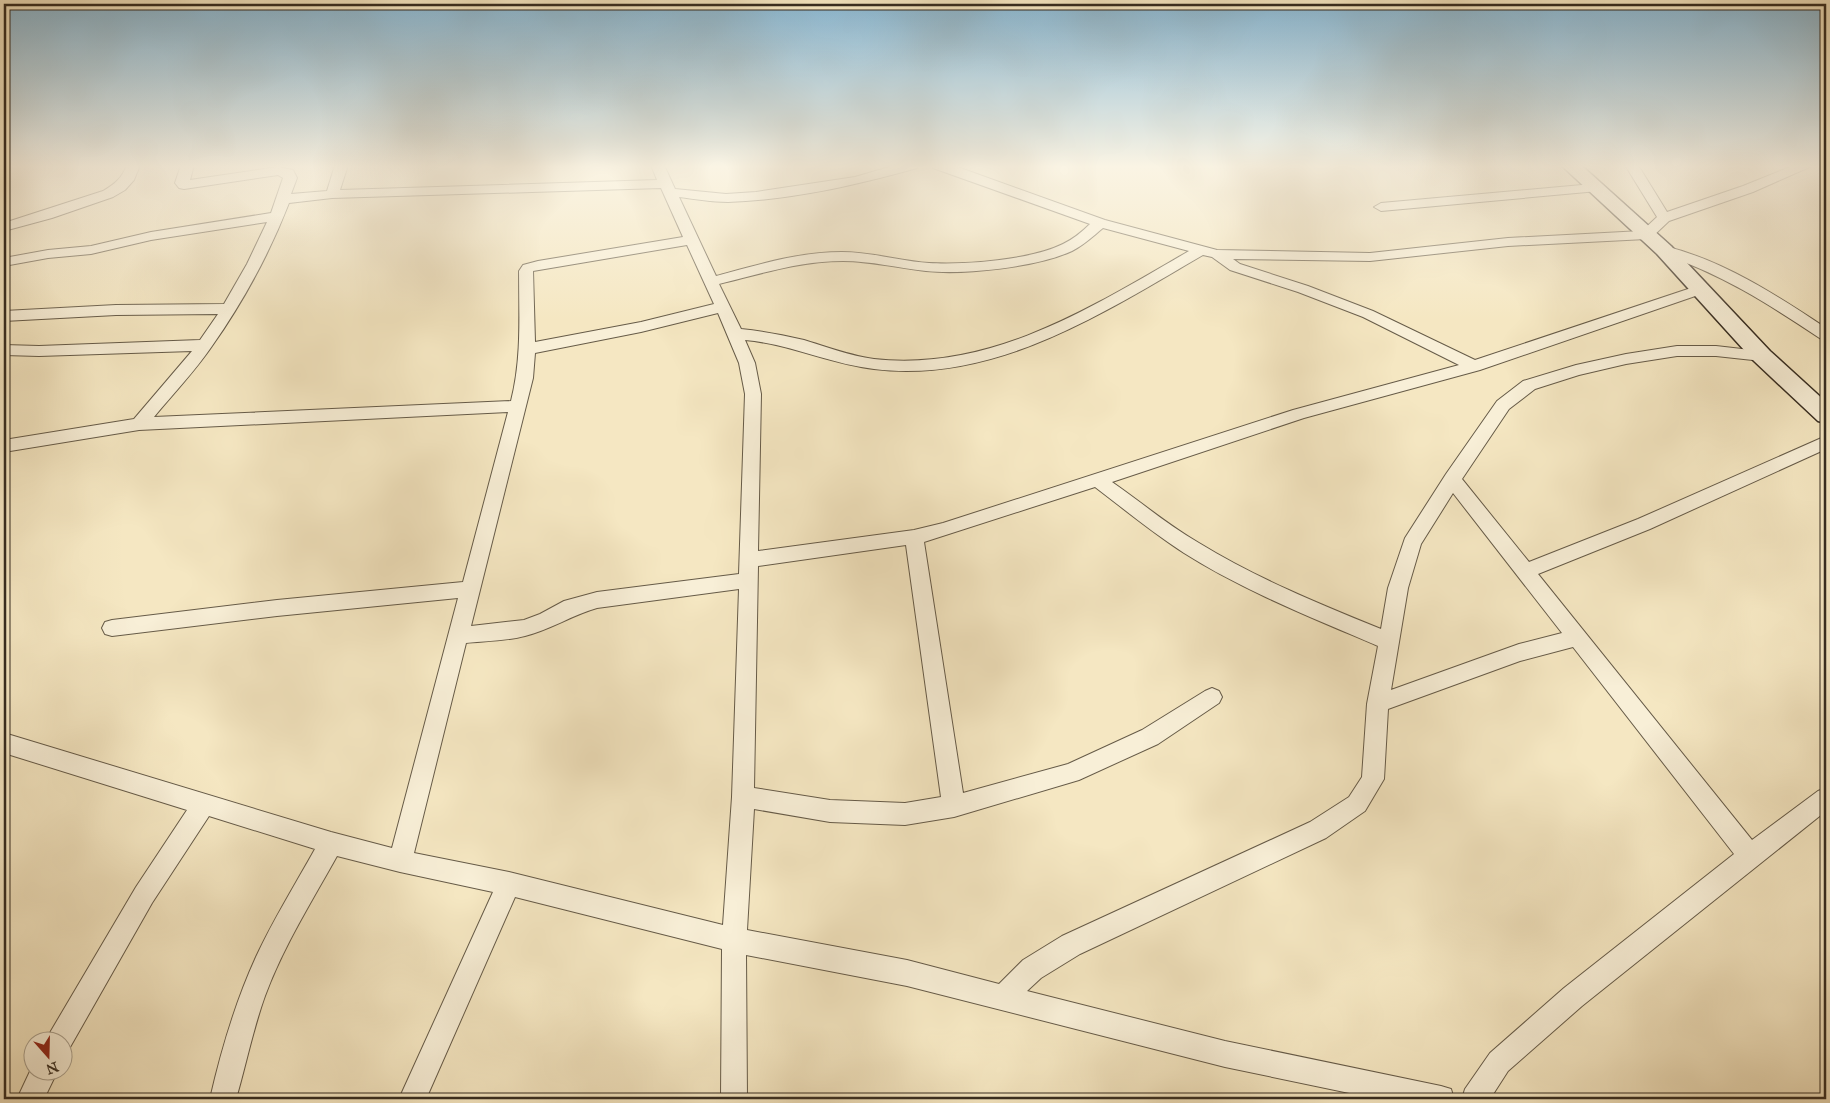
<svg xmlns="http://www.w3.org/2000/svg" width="1830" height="1103" viewBox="0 0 1830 1103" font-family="'IM FELL Great Primer',serif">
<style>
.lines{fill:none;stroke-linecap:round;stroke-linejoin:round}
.street-casing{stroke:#665b48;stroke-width:2}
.secondary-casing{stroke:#362c20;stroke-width:3}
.street{fill:#f8efd7;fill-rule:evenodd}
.secondary{fill:#f8efd7;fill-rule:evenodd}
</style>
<rect width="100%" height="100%" fill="#f5e7c2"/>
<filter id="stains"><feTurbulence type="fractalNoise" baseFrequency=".004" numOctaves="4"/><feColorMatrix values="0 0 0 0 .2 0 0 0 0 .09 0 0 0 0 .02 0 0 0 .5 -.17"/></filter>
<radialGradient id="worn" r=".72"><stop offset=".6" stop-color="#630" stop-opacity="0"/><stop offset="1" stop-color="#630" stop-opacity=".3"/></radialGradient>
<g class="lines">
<!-- street casing -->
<g class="street-casing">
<path id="street" d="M 127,165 L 140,165 L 134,180 L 125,190 L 113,197 L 52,218 L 4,231 L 4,223 L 103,191 C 115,184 122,178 127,165 Z
M 181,165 L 194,165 L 190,180 L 278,167 L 293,170 L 297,178 L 291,194 L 327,191 L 335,165 L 348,165 L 340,190 L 657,180 L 651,165 L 664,165 L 675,189 L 726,194 L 756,192 L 855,177 L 896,165 L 918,165 L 917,168 C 856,185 792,200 728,202 C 712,202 695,199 679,197 L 716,276 C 757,265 799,252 842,252 C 871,252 900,261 929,263 C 965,265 1031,260 1063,244 C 1073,239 1082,232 1090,224 L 933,168 L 932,165 L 952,165 L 1105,220 L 1217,250 L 1370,253 L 1508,238 L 1642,231 L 1657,217 L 1625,165 L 1638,165 L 1667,212 L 1743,186 L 1795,165 L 1814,165 L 1753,192 L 1669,221 L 1651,238 L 1646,239 L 1508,246 L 1370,261 L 1233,259 L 1240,264 L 1308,286 L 1373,311 L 1475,360 L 1694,287 L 1704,287 L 1706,290 L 1704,293 L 1480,370 L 1304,418 L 1112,482 C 1141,502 1169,526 1199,543 C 1256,578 1319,604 1381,629 L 1388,588 L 1405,538 L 1446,474 L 1497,401 L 1523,381 L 1576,365 L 1626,354 L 1677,346 L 1716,346 L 1768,352 L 1770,356 L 1768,360 L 1762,361 L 1716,356 L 1677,356 L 1626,364 L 1579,375 L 1535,389 L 1509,409 L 1462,479 L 1529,562 L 1638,519 L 1826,436 L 1826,449 L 1650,529 L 1538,574 L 1752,840 L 1818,791 L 1826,788 L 1826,811 L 1582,1006 L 1508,1071 L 1490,1099 L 1462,1099 L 1465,1089 L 1490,1053 L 1564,988 L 1734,854 L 1573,647 L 1520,661 L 1388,709 L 1384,779 L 1365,811 L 1326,838 L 1080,954 L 1041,978 L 1027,991 L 1225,1041 L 1441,1086 L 1451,1089 L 1454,1099 L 1378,1099 L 1225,1067 L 907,986 L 746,955 L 747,1099 L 721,1099 L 722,949 L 515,897 L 426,1099 L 399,1099 L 493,892 L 400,872 L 337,856 C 312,901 283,947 265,996 C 253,1029 246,1065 236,1099 L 210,1099 C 221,1051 235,1003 256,957 C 273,920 295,885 315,849 L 209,816 L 152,903 L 69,1049 L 62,1052 L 62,1040 L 47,1040 L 51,1031 L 136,887 L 187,810 L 4,753 L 4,733 L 331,832 L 392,848 L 458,598 L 277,616 L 112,636 L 105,634 L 102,628 L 105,622 L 112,620 L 277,600 L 463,582 L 508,412 L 139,430 L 4,452 L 4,440 L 134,419 L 192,351 L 39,356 L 4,355 L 4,345 L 39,346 L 200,340 L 218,314 L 116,315 L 4,321 L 4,311 L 116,305 L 224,304 L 247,264 L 267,222 L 151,240 L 91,254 L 48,258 L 4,266 L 4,258 L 48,250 L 91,246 L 151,232 L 271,213 L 283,178 L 278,175 L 184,189 L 179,188 L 175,183 ZM 661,188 L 683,237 L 538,261 L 523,265 L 519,271 C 519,315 522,358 511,401 L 154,417 C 173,394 195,371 212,346 C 243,302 270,252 289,203 L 332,198 ZM 1103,228 L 1189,251 C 1092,307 991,372 874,359 C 850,356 827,347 804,340 C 783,335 762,331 741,329 L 719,284 C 760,274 800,261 843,261 C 871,261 898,268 926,271 C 964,275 1038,267 1072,251 C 1084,245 1093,236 1103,228 ZM 687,245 L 714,304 L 641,322 L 535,342 L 533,271 ZM 1203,255 L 1212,257 L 1230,270 L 1298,292 L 1363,317 L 1459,365 L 1293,410 L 943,523 L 914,530 L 758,551 L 761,394 L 755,363 L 745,340 C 790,344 830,364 874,369 C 995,384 1103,313 1203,255 ZM 718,313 L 739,363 L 745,394 L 739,574 L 597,592 L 564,601 L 540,614 L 524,620 L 471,626 L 533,378 L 535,353 L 641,332 ZM 1095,487 C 1124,509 1153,533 1184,553 C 1242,590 1315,619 1378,646 L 1367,704 L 1362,777 L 1349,797 L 1310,822 L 1062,936 L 1023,960 L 999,984 L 907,960 L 747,930 L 754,809 L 830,822 L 905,825 L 954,817 L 1079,780 L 1158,744 L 1219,703 L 1222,697 L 1219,691 L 1212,688 L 1205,691 L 1142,730 L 1068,764 L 963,793 L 924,542 ZM 1453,493 L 1562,633 L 1519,644 L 1391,690 L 1408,588 L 1421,544 ZM 906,545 L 941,797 L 905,803 L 830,800 L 754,788 L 758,566 ZM 739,589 L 732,797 L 723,925 L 509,872 L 414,853 L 466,643 C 485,641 506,641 525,636 C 550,630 572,615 597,608 Z
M 1593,184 L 1600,188 L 1598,191 L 1381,211 L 1374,207 L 1381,203 Z
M 1664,246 C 1723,260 1776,295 1826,328 L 1826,340 L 1821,339 C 1769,304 1718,272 1659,253 L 1657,250 L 1659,247 Z
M 32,1067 L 32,1070 L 58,1070 L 44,1099 L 17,1099 Z"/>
</g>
<!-- secondary casing -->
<g class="secondary-casing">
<path id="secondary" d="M 1561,165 L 1581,165 L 1671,246 L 1770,351 L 1826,402 L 1826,423 L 1818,421 L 1754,361 L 1657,254 Z"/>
</g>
<!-- street -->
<use href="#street" class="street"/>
<!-- secondary -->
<use href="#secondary" class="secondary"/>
</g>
<!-- sky -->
<linearGradient id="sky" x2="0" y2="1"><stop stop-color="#89b8d4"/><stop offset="0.52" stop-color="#faf4e4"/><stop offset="1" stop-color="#faf4e4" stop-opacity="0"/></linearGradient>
<rect width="1830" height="320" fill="url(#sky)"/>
<!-- margin -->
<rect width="1830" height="1103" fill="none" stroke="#f5e7c2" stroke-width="20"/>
<rect x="5" y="5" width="1820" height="1093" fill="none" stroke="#362c20" stroke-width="2.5"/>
<rect x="10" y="10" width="1810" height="1083" fill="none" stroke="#362c20"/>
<!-- north arrow -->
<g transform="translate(48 1056) rotate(160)"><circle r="24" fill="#f8efd7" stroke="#aaa18e"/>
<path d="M0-4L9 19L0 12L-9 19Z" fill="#8f2418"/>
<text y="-8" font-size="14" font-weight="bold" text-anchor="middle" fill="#362c20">N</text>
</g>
<rect width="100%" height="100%" filter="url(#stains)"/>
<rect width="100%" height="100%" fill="url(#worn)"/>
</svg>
